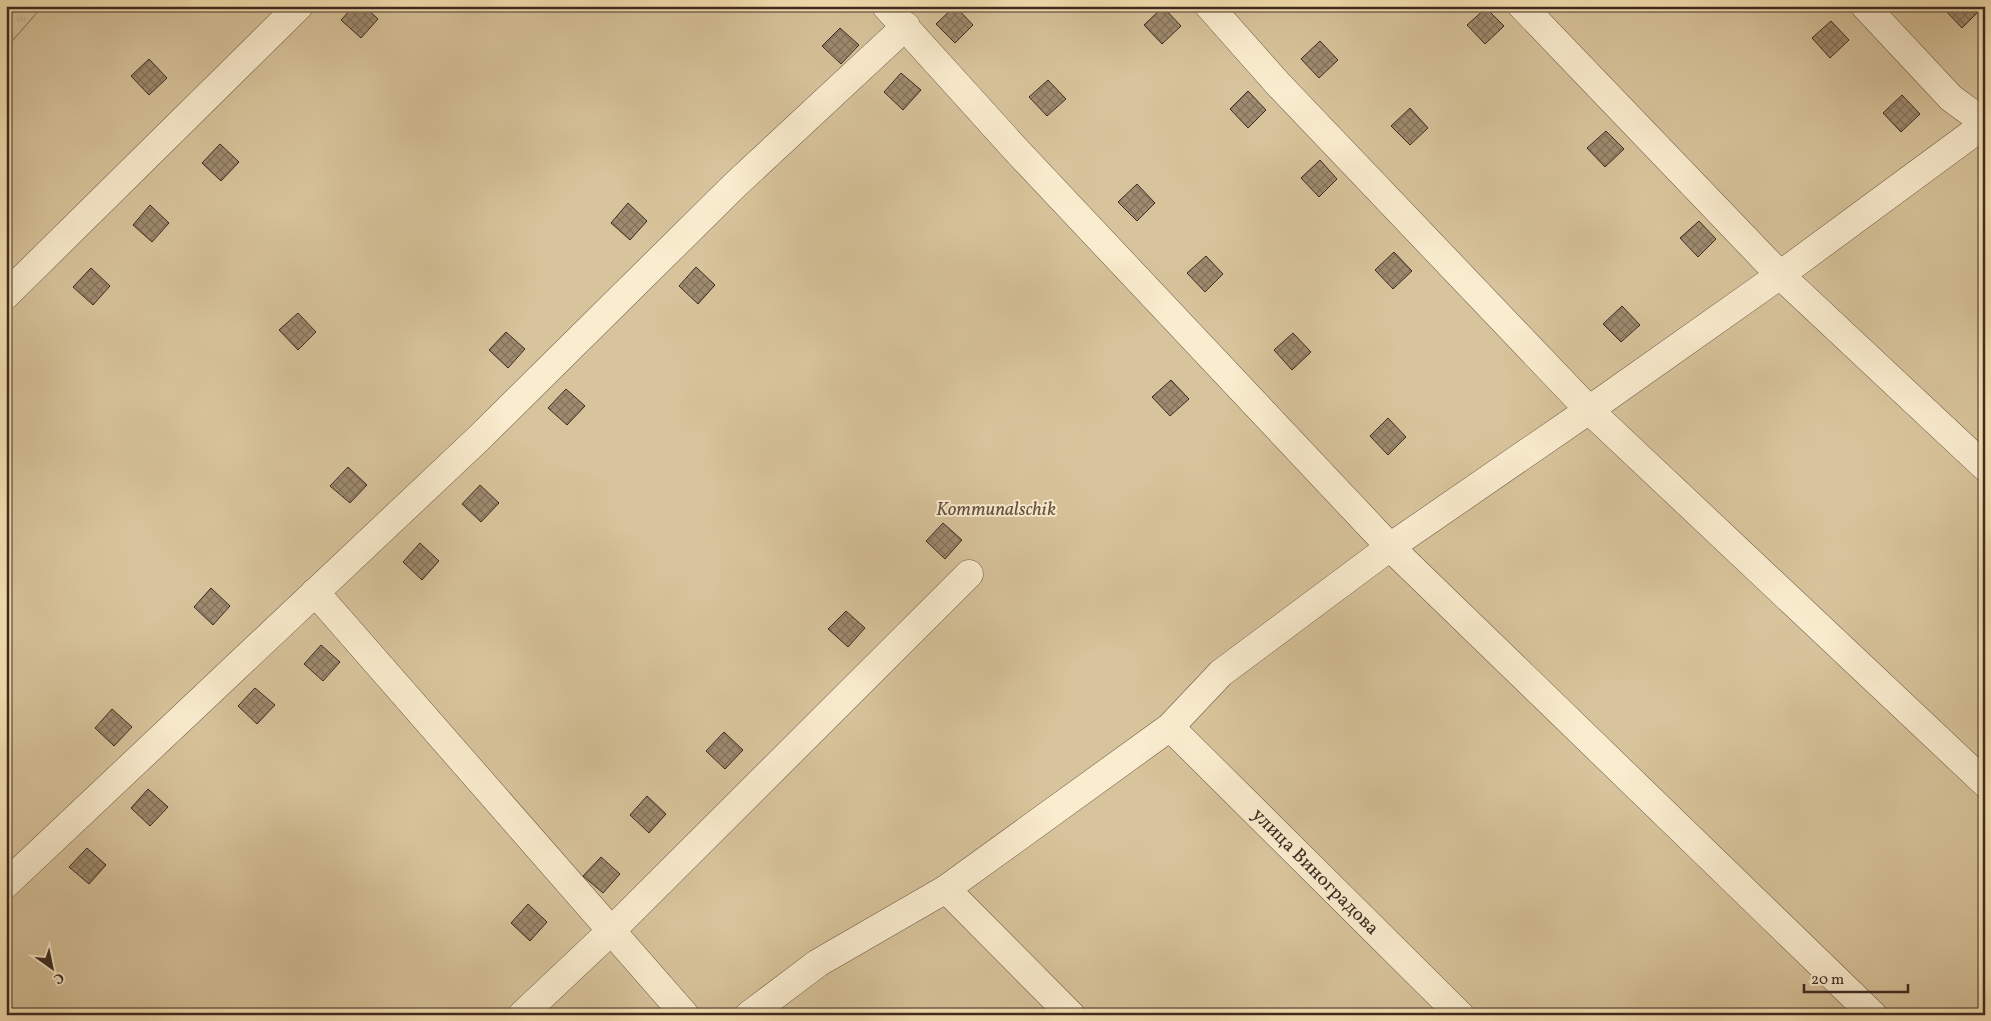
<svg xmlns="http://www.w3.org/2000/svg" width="1991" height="1021" viewBox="0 0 1991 1021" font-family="Vollkorn,serif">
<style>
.grass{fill:url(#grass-tufts);stroke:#8a7760}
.green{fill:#d8c49c;stroke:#8a7760}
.building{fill:url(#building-cross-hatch);stroke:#3d2a23}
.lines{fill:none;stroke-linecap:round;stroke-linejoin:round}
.minor-casing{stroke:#6c5848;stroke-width:29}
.minor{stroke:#faedcf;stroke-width:28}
.labels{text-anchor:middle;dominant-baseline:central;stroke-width:4;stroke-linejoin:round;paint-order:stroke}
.park-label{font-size:19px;font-style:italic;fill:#645041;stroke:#faedcf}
.street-label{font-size:19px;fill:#3d2a23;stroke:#faedcf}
</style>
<defs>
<pattern id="grass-tufts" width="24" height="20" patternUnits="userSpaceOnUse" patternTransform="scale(1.25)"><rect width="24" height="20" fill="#d8c49c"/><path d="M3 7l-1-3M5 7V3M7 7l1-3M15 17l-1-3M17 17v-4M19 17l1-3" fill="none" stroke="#baa986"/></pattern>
<pattern id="building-cross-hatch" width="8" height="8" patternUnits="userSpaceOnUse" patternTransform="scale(1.25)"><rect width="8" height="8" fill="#9e8b6f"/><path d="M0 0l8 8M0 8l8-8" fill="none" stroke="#82725b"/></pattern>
</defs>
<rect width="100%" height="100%" fill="#f8e4b5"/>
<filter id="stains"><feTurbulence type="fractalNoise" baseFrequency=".004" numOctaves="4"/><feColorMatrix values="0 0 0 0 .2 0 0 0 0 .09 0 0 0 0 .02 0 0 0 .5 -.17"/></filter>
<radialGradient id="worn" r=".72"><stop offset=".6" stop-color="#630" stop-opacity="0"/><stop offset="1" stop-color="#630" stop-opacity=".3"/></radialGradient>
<!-- grass -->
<path class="grass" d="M 6,6 L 43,6 L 6,48 Z"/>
<!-- green -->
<path class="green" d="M 43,6 L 1985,6 L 1985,1015 L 6,1015 L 6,48 Z"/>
<!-- building -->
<path class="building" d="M 354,6 L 364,6 L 378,19 L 361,38 L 341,20 Z
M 955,6 L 973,25 L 955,43 L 936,24 Z
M 1946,6 L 1977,6 L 1980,10 L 1962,28 L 1944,9 Z
M 1163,7 L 1181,26 L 1162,44 L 1144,25 Z
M 1486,8 L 1504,26 L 1485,44 L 1467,25 Z
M 1831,21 L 1849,40 L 1830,58 L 1812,38 Z
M 840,28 L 859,45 L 841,64 L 822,46 Z
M 1320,41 L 1338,60 L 1319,78 L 1301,59 Z
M 149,59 L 167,78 L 149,95 L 131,76 Z
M 901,73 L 921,90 L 903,110 L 884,92 Z
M 1048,80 L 1066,99 L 1047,116 L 1029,97 Z
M 1248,91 L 1266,110 L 1248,128 L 1230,109 Z
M 1902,95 L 1920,114 L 1901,132 L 1883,113 Z
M 1410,108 L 1428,128 L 1410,145 L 1391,126 Z
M 1606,131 L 1624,149 L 1605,167 L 1587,148 Z
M 220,144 L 239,162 L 221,181 L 202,163 Z
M 1320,160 L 1337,179 L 1319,197 L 1301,178 Z
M 1137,184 L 1155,203 L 1137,221 L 1118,202 Z
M 628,203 L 647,221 L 630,240 L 611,223 Z
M 150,205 L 169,223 L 152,242 L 133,225 Z
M 1699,221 L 1716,239 L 1698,257 L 1680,238 Z
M 1394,252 L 1412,271 L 1393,289 L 1375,270 Z
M 1206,256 L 1223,274 L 1205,292 L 1187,273 Z
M 696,267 L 715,285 L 698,304 L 679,286 Z
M 91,268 L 110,286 L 93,305 L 73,287 Z
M 1622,306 L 1640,325 L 1621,342 L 1603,324 Z
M 298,313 L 316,332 L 298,350 L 279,330 Z
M 506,332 L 525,349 L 508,368 L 489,350 Z
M 1293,333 L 1311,352 L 1292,370 L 1274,350 Z
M 1171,380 L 1189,399 L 1170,416 L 1152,397 Z
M 566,389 L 585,406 L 567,425 L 548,408 Z
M 1388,418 L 1406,437 L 1388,455 L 1370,436 Z
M 348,467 L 367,485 L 350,503 L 330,486 Z
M 480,485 L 499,503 L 481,522 L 462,504 Z
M 943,523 L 962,540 L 945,559 L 926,541 Z
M 420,543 L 439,561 L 422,580 L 403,562 Z
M 211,588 L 230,606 L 213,625 L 194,607 Z
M 846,611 L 865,628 L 848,647 L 828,629 Z
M 321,645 L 340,662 L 323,681 L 304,664 Z
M 255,688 L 275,705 L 257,724 L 238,706 Z
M 112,709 L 132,727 L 114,746 L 95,728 Z
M 724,732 L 743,750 L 725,769 L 706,751 Z
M 148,789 L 168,807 L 150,826 L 131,808 Z
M 647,796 L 666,814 L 649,833 L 630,815 Z
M 87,848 L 106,865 L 89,884 L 69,867 Z
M 601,857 L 620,874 L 603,893 L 583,876 Z
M 528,904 L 547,922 L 530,941 L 511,923 Z"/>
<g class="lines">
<!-- minor casing -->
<g class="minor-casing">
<path id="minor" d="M 886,6 L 1018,152 L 1390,547 L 1873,1015
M 1209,6 L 1279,85 L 1589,410 L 1985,783
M 1522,6 L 1780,275 L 1985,467
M 1865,6 L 1951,98 L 1985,123
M 6,295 L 299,6
M 315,592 L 685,1015
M 1170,727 L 1460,1015
M 6,884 L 478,439 L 735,185 L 906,26
M 946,889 L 1071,1015
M 522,1015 L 611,931 L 969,574
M 749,1015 L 818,963 L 946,889 L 1170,727 L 1221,673 L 1390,547 L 1589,410 L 1780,275 L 1985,124"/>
</g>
<!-- minor -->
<use href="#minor" class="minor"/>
</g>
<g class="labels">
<!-- park labels -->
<g class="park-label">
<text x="996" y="510">Kommunalschik</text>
</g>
<!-- street labels -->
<g class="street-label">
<text transform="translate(1315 872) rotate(45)">улица Виноградова</text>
</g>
</g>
<!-- margin -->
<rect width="1991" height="1021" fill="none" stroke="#f8e4b5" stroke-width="25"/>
<rect x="8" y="8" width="1976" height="1006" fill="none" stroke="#3d2a23" stroke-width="2.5"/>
<rect x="12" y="12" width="1966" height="996" fill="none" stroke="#3d2a23"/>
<!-- north arrow -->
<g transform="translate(52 968) rotate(147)" stroke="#faedcf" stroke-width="4" paint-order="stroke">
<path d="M0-4L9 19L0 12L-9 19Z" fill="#3d2a23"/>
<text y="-8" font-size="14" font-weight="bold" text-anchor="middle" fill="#3d2a23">С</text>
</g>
<!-- scale -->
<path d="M1804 984v8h104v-8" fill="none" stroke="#3d2a23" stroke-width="2.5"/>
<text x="1811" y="984" font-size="15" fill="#3d2a23" stroke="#faedcf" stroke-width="4" paint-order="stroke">20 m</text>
<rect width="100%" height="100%" filter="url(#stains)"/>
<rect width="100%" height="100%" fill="url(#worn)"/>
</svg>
